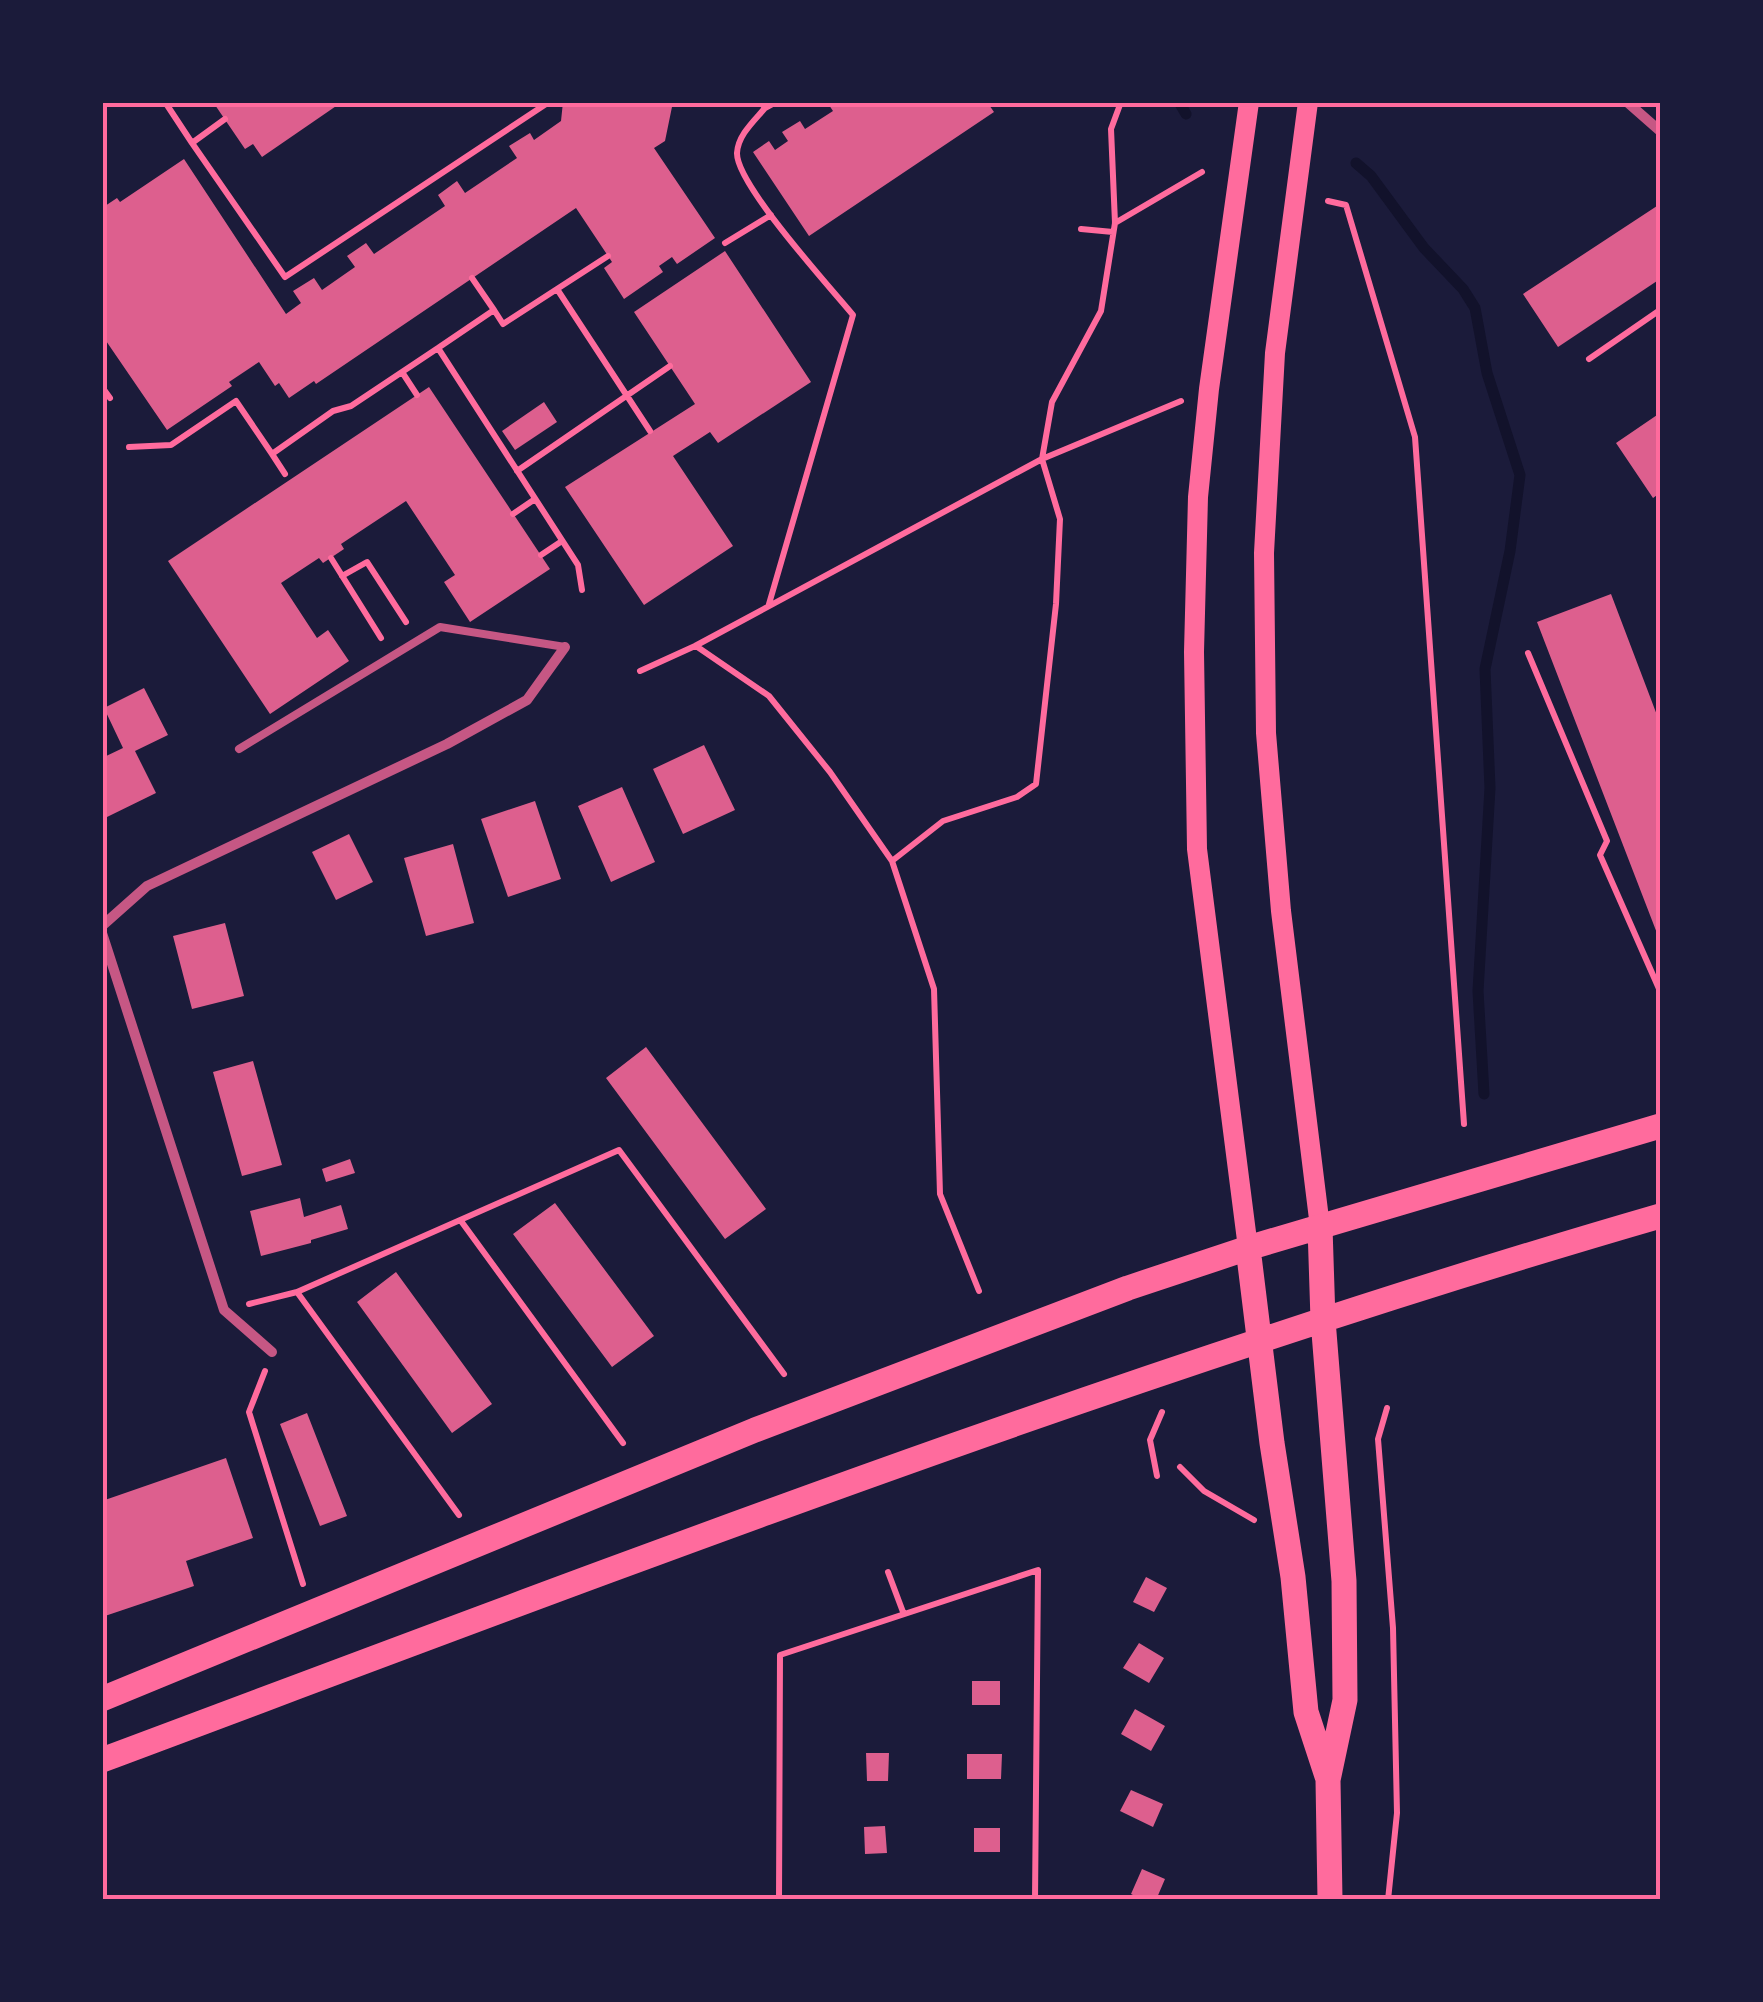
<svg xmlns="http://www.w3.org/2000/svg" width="1763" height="2002" viewBox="0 0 1763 2002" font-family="Roboto,sans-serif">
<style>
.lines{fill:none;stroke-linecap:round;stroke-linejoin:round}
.stream{stroke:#12122b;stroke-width:11}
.building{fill:#dd5f8e}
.path{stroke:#ff6b9d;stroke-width:6}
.service{stroke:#c65784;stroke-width:8}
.minor{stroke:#c65784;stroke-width:10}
.secondary{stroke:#ff6b9d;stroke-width:20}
.primary{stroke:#ff6b9d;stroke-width:25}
.neatline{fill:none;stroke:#ff6b9d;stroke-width:4}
</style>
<rect width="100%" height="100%" fill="#1b1b3a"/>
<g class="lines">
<!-- stream -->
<path class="stream" d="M 1179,102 L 1186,114
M 1356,163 L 1371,176 L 1424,248 L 1463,289 L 1475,308 L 1487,373 L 1520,475 L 1510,551 L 1485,669 L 1490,788 L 1478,991 L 1484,1094"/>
</g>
<!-- building -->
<path class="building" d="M 213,102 L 342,102 L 262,157 L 253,144 L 245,149 Z
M 563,102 L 673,102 L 665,141 L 654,148 L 715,238 L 677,264 L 672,257 L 659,266 L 663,272 L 624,299 L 604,268 L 612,262 L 576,208 L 316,384 L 314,381 L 289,398 L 279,383 L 275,386 L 259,362 L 229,382 L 232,386 L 167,430 L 102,335 L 102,208 L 117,198 L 120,202 L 184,159 L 286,314 L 301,303 L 293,291 L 314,278 L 322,290 L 355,267 L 347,256 L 366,243 L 374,254 L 445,206 L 438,195 L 457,181 L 465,193 L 517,158 L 509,146 L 530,133 L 534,140 L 561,121 Z
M 827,102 L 987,102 L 994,112 L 809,236 L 753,152 L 769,141 L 775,150 L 788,141 L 782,132 L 800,121 L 805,129 L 833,111 Z
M 1660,204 L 1660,279 L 1558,347 L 1523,294 Z
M 725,251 L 811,382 L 718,443 L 710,432 L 673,456 L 733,546 L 644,605 L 565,487 L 695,404 L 634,312 Z
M 429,387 L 550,569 L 470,622 L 444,582 L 455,575 L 406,501 L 341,544 L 344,549 L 323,563 L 319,558 L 281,583 L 317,638 L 328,630 L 349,661 L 270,714 L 168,561 Z
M 544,402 L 557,422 L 515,450 L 502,431 Z
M 1660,413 L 1660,493 L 1653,498 L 1616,443 Z
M 1611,594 L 1660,723 L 1660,941 L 1537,622 Z
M 144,688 L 168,735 L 135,751 L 156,793 L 107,817 L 102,807 L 102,758 L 123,748 L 104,708 Z
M 704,745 L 735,810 L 683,834 L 653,769 Z
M 622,787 L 655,862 L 611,882 L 578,806 Z
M 535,801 L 561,879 L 508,897 L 481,819 Z
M 349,834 L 373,882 L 336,900 L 312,852 Z
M 453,844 L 474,923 L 426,936 L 404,858 Z
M 225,923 L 244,996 L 192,1009 L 173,936 Z
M 646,1047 L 766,1209 L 725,1239 L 606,1078 Z
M 253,1061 L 282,1165 L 242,1176 L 213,1072 Z
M 350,1159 L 355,1173 L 326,1182 L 322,1169 Z
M 300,1198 L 304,1217 L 341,1205 L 348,1229 L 311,1240 L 311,1243 L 261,1256 L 250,1211 Z
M 555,1203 L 654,1336 L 612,1367 L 513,1234 Z
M 396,1272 L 492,1404 L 452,1433 L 357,1302 Z
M 307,1413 L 347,1516 L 320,1526 L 280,1424 Z
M 226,1458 L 253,1538 L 186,1561 L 194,1586 L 102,1617 L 102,1501 Z
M 1146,1577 L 1167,1588 L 1154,1612 L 1133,1602 Z
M 1139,1643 L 1164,1658 L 1149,1683 L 1123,1668 Z
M 972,1681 L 1000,1681 L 1000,1705 L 972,1705 Z
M 1135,1709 L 1165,1726 L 1151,1751 L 1121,1734 Z
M 866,1753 L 889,1753 L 888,1781 L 867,1781 Z
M 967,1754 L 1002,1754 L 1001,1779 L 967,1779 Z
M 1131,1790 L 1163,1804 L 1153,1827 L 1120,1811 Z
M 885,1826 L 887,1853 L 865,1854 L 864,1827 Z
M 974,1828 L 1000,1828 L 1000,1852 L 974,1852 Z
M 1142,1869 L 1165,1879 L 1156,1900 L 1143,1900 L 1131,1894 Z"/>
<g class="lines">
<!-- path -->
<path class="path" d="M 165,102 L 192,143 L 225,119
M 761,102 L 765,108 C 754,121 738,135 737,153 C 736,184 830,287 853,315 L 769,604
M 1121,102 L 1111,129 L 1115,223 L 1101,311 L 1052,402 L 1042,459 L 1181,401
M 765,108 L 776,102
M 192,143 L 285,277 L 549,102
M 1328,201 L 1346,205 L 1415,437 L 1464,1124
M 1115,223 L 1202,172
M 1081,229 L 1113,232
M 725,243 L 771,215
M 472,278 L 494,310 L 438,348 L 578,565 L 582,590
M 557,289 L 650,431
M 494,310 L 503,324 L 608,256
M 1589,359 L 1660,310
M 402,372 L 417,395
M 102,387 L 110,398
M 129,447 L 171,445 L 236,401 L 272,454 L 333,411 L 351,406 L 438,348
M 272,454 L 285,474
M 517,471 L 670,366
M 513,514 L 535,499
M 541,555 L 562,541
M 331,558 L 381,638
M 342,576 L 367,562 L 406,622
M 696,646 L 769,696 L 830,772 L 892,861 L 934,989 L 940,1194 L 979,1291
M 1528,653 L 1607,841 L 1600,855 L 1660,991
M 640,671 L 695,646 L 1042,459 L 1060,519 L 1056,604 L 1036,784 L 1017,797 L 943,821 L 892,861
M 461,1221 L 623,1443
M 297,1292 L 459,1515
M 249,1304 L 297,1292 L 619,1150 L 784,1374
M 265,1371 L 249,1412 L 303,1584
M 1387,1408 L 1378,1439 L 1393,1628 L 1397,1813 L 1388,1900
M 1180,1467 L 1204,1491 L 1254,1520
M 1157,1476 L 1150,1440 L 1162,1412
M 888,1572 L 903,1612
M 779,1900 L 780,1655 L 1038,1570 L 1035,1900"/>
<!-- service -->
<path class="service" d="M 239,749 L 440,627 L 565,647"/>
<!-- minor -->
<path class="minor" d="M 1627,102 L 1660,131
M 102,926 L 147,886 L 447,744 L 527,700 L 565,647
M 102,933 L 224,1310 L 272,1352"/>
<!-- secondary -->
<path class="secondary" d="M 1308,102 L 1275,353 L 1264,553 L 1266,733 L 1281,911 L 1320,1227
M 1248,1248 L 1197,849 L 1194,652 L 1198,497 L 1209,389 L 1249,102"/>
<!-- primary -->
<path class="primary" d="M 1320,1227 L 1323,1320 L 1344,1581 L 1345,1700 L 1328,1780 L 1330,1900
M 1248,1248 L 1272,1443 L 1293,1577 L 1306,1712 L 1327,1776
M 102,1699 L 755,1430 L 1128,1288 L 1248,1248 L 1660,1126
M 102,1760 C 618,1567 1132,1369 1660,1216"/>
</g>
<!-- border -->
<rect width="1763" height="2002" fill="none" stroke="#1b1b3a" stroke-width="210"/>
<rect x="105" y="105" width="1553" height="1792" class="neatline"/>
</svg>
